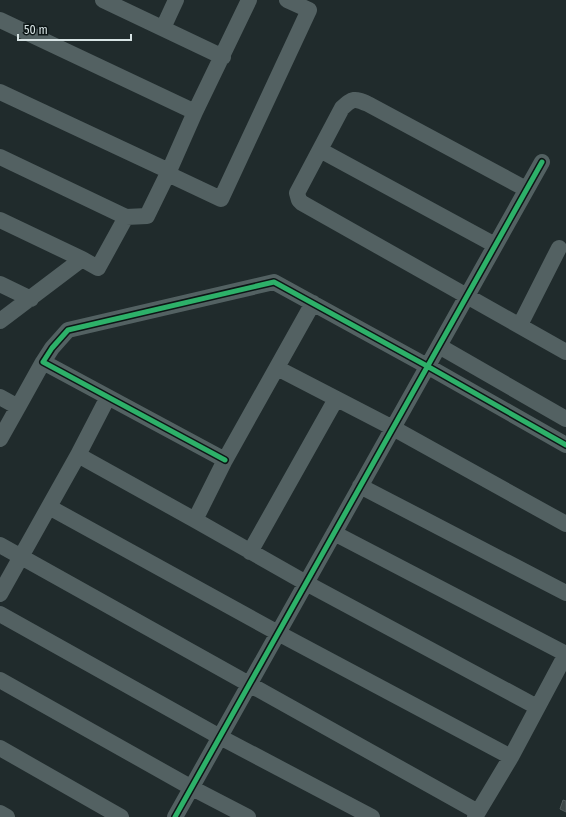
<svg xmlns="http://www.w3.org/2000/svg" width="566" height="817" viewBox="0 0 566 817" font-family="'Fira Sans Condensed',sans-serif">
<style>
.building{fill:#3e4748;stroke:#525b5c}
.lines{fill:none;stroke-linecap:round;stroke-linejoin:round}
.street{stroke:#536162;stroke-width:16}
.cycleway-casing{stroke:#0d1616;stroke-width:8}
.cycleway{stroke:#2db169;stroke-width:5}
</style>
<rect width="100%" height="100%" fill="#202b2c"/>
<!-- building -->
<path class="building" d="M 563,800 L 566,801 L 566,812 L 560,809 Z"/>
<g class="lines">
<!-- street -->
<path class="street" d="M 103,0 L 223,57
M 0,20 L 195,112
M 163,28 L 176,0
M 0,92 L 169,171
M 320,150 L 495,245
M 0,157 L 126,217 L 147,216 L 169,171 L 195,112 L 249,0
M 168,174 L 221,199 L 309,10 L 287,0
M 526,189 L 368,104 C 354,98 353,98 342,108 L 297,193 L 299,200 L 302,203 L 566,352
M 0,220 L 82,259
M 0,284 L 31,299
M 0,321 L 82,259 L 98,268 L 126,217
M 520,325 L 559,248
M 439,346 L 566,419
M 277,368 L 393,428 L 566,524
M 0,397 L 18,407 L 43,362
M 0,439 L 18,407
M 78,455 L 195,520 L 306,583 L 537,707
M 225,460 L 43,362 L 52,348 L 68,330 L 274,282 L 427,366 L 566,445
M 360,486 L 566,593
M 49,507 L 278,633 L 511,757
M 195,520 L 225,460 L 313,303
M 334,533 L 566,654
M 0,545 L 478,812
M 250,552 L 336,399
M 0,594 L 78,455 L 108,397
M 0,614 L 220,737 L 372,817
M 0,680 L 192,788 L 248,817
M 0,748 L 121,817
M 0,813 L 7,817
M 175,817 L 542,162
M 475,817 L 511,757 L 566,654"/>
<!-- cycleway casing -->
<g class="cycleway-casing">
<path id="cycleway" d="M 225,460 L 43,362 L 52,348 L 68,330 L 274,282 L 427,366 L 566,445
M 175,817 L 542,162"/>
</g>
<!-- cycleway -->
<use href="#cycleway" class="cycleway"/>
</g>
<!-- scale -->
<path d="M18 34v6h113v-6" fill="none" stroke="#d7e3e4" stroke-width="2"/>
<text x="24" y="34" font-size="12" fill="#d7e3e4" stroke="#0d1616" stroke-width="3" paint-order="stroke">50 m</text>
</svg>
